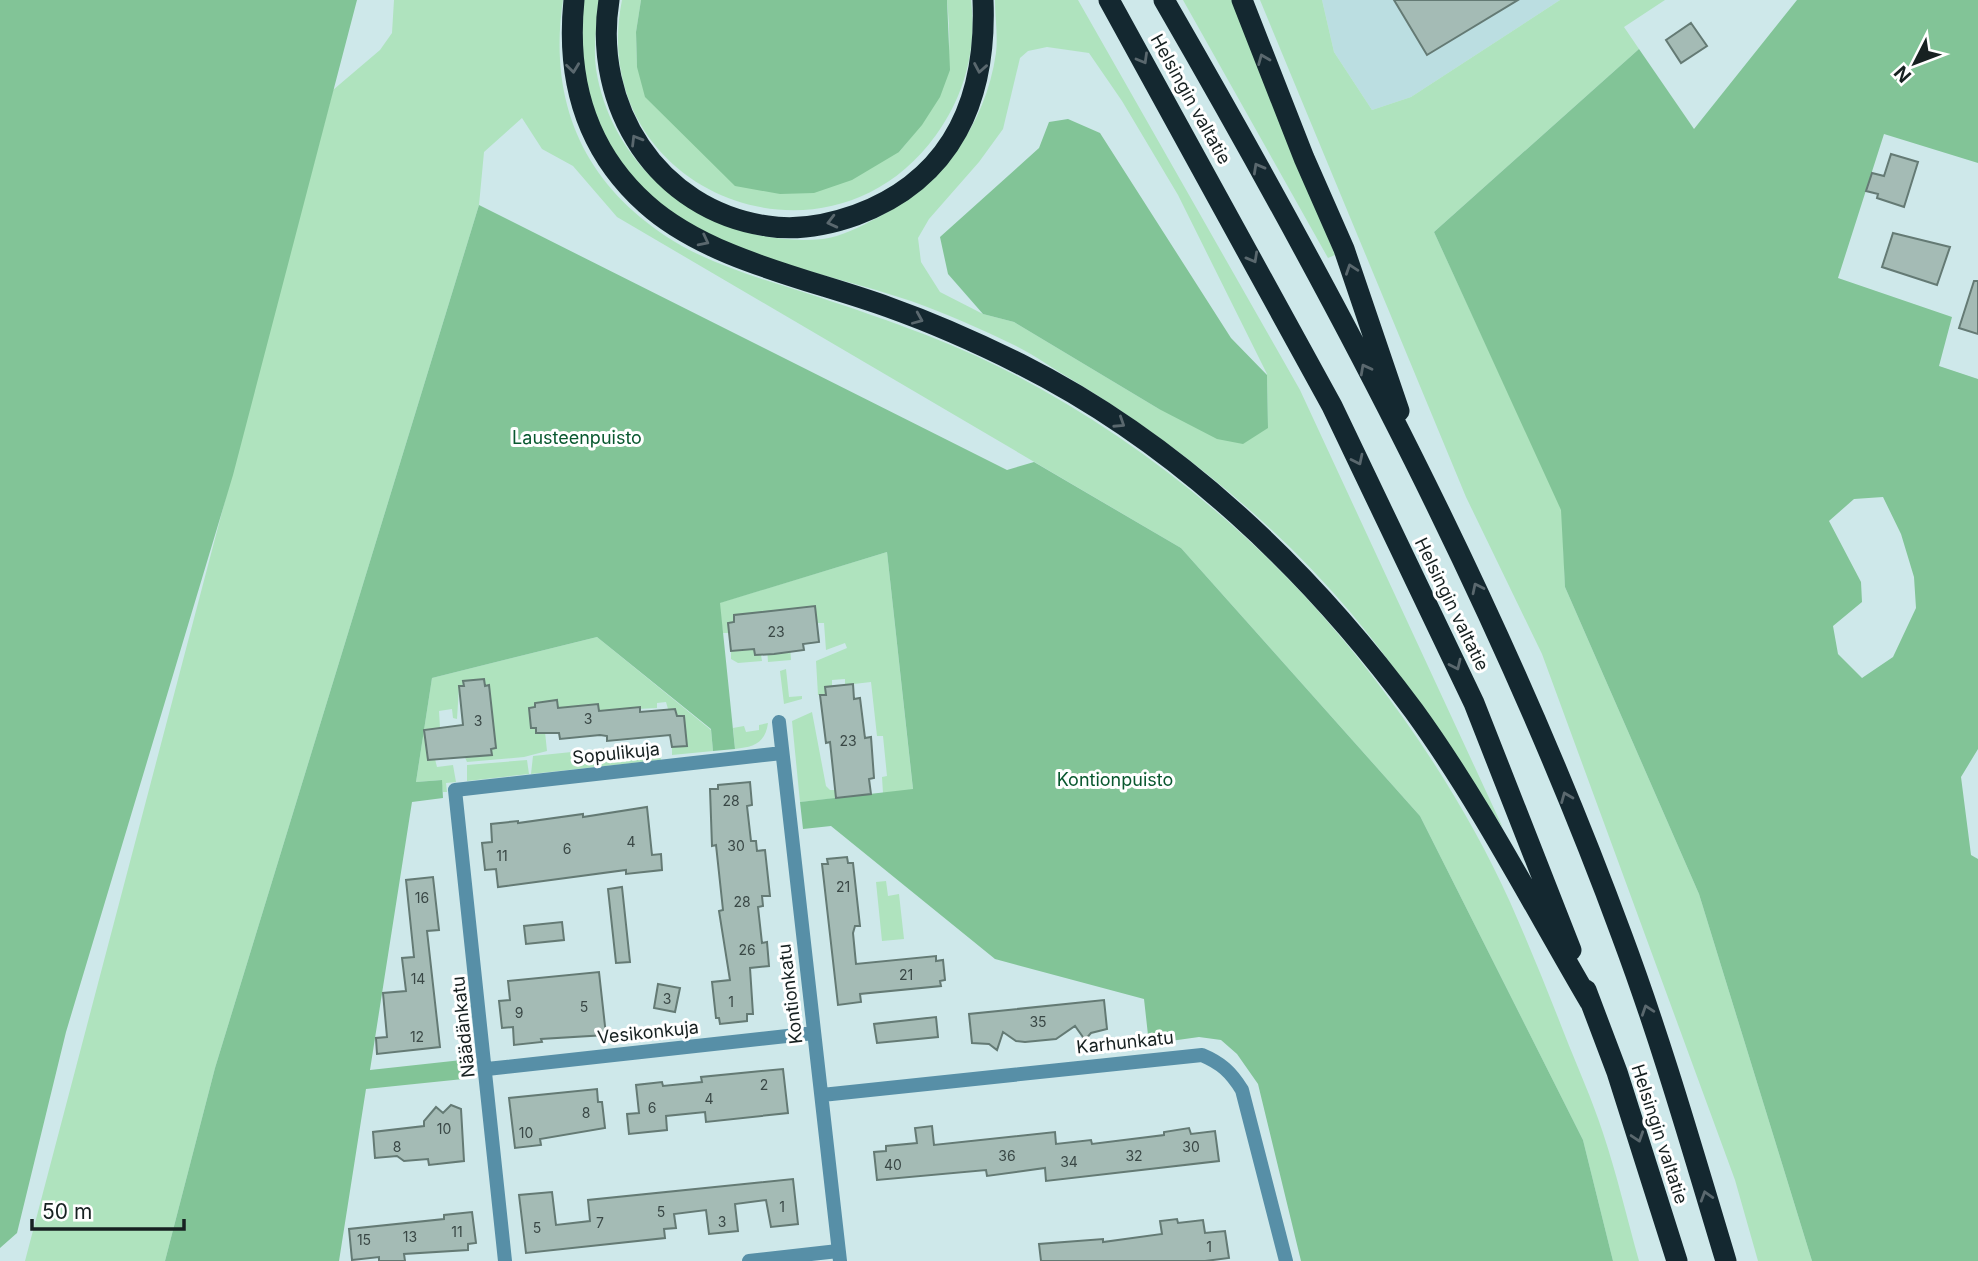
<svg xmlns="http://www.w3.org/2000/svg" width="1978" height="1261" viewBox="0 0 1978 1261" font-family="Inter,sans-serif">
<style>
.built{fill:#bbdee1}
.green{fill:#afe3be;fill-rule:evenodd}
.forest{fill:#82c497;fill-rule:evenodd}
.building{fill:#a4bbb5;stroke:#647a74;stroke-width:2}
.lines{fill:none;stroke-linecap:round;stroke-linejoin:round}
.minor{stroke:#578fa7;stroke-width:14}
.motorway{stroke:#142830;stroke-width:21}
.oneway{stroke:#5a686e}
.labels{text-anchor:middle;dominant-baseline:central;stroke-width:6;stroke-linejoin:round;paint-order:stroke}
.number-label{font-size:14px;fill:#3a4846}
.street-label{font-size:18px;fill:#172121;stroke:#fff}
.park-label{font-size:18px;fill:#09582f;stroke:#fff}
</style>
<rect width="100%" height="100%" fill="#cee8ea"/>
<!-- built -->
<path class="built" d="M 1322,0 L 1560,0 L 1411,97 L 1372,110 L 1334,52 Z"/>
<!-- green -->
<path class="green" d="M 394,0 L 563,0 C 547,107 587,191 682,246 C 720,267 765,280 806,293 C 876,316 948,340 1013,374 C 1117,428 1215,502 1296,587 C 1380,675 1460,791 1510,902 C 1529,945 1547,989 1564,1033 C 1577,1066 1592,1099 1603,1133 C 1617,1175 1627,1218 1639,1261 L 1613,1261 L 1583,1140 L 1420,816 L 1181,548 L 617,217 L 573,166 L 542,149 L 522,118 L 484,152 L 479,205 L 215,1068 L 165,1261 L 25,1261 L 333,90 L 380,50 L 392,33 Z
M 583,0 L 599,0 C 597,22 593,46 596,69 C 613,177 717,249 823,239 C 841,237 861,226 877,218 C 942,183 985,127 996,53 C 998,36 995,17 995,0 L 1078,0 L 1300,390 L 1503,828 C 1454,755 1407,680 1351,613 C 1274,522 1177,444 1076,382 C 1055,370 1035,355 1014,345 C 981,329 945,313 911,301 C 820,270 713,257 642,187 C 592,138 575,67 583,0 ZM 1047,47 L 1089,53 L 1122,101 L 1178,195 L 1267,374 L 1268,428 L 1159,409 L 1014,322 L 983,314 L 940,292 L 921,262 L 918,238 L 929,219 L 979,162 L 1003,129 L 1020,58 L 1028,51 Z
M 622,0 L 641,0 L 636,32 L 637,67 L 899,152 C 947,96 954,74 947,0 L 971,0 C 977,48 965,95 936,135 C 826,288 584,190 622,0 Z
M 1183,0 L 1232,0 L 1335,255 L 1328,258 Z
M 1260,0 L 1322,0 L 1334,52 L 1372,110 L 1411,97 L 1560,0 L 1665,0 L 1624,27 L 1639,49 L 1434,232 L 1562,510 L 1565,587 L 1699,894 L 1812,1261 L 1758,1261 L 1735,1180 L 1542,654 L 1466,497 Z
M 887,552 L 913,790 L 883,793 L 882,777 L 887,776 L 883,736 L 877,736 L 871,682 L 845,685 L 845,679 L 832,680 L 832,686 L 825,687 L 826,695 L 818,695 L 816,661 L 847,648 L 845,643 L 826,650 L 824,623 L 817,623 L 815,606 L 734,615 L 734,622 L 728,623 L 729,633 L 723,633 L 719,603 Z
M 597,637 L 711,730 L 713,751 L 672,755 L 672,747 L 687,745 L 684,716 L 677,716 L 674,709 L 668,709 L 666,702 L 657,703 L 657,708 L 599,711 L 598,704 L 558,708 L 557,700 L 535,703 L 535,707 L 529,709 L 531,728 L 536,728 L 537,733 L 545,732 L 547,751 L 524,757 L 467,762 L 464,755 L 492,755 L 491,749 L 496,748 L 489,686 L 485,686 L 483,679 L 464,681 L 464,686 L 459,687 L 457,719 L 453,718 L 452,709 L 439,711 L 440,728 L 424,730 L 428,760 L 435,759 L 437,767 L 453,765 L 456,782 L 446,783 L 447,792 L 443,792 L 441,780 L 416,782 L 432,678 Z
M 790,645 L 791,660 L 768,662 L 767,648 Z
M 754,649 L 755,655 L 761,655 L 762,661 L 738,663 L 731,659 L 731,651 Z
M 786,669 L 789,697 L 802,696 L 802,699 L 784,704 L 780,671 Z
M 812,712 L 826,786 L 830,790 L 836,790 L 837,798 L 800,802 L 792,721 Z
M 768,723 C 765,744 753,747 735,749 L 733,728 L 744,726 L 746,732 L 759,730 L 759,725 Z
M 649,744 L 650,750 L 660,749 L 661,760 L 531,774 L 533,756 Z
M 527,760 L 529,774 L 467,781 L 467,765 Z
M 886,881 L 888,896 L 899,894 L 904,939 L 882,941 L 876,882 Z"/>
<!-- forest -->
<path class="forest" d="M 0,0 L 357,0 L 233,475 L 66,1032 L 17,1233 L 0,1248 Z
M 641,0 L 947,0 L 950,70 L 940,97 L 922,125 L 899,152 L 852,180 L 814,193 L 780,194 L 735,186 L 645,97 L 637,67 L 636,32 Z
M 1797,0 L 1978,0 L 1978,163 L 1884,134 L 1838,278 L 1952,317 L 1939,366 L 1978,379 L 1978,749 L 1961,777 L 1971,855 L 1978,859 L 1978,1261 L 1812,1261 L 1699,894 L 1565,587 L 1561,510 L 1434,232 L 1639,49 L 1694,129 ZM 1883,497 L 1901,534 L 1914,577 L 1916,608 L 1893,657 L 1862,678 L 1838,654 L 1833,626 L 1862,602 L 1861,582 L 1829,521 L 1854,499 Z
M 1068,119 L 1100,133 L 1231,338 L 1267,375 L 1268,428 L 1243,444 L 1217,439 L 1159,409 L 1014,322 L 983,314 L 948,274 L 940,237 L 1039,148 L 1049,122 Z
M 479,205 L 1007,470 L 1034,462 L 1181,548 L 1420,816 L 1583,1140 L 1613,1261 L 1301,1261 L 1258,1084 L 1237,1054 L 1221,1040 L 1199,1037 L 1149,1044 L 1144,999 L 995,959 L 831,826 L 803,829 L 800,802 L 913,789 L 887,552 L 720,603 L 735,749 L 713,751 L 711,729 L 597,637 L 432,678 L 416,782 L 442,780 L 443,798 L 412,802 L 370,1070 L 471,1059 L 473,1078 L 366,1089 L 339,1261 L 165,1261 L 215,1068 Z"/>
<!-- building -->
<path class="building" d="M 1394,0 L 1518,0 L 1427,55 Z
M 1691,23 L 1707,46 L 1681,63 L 1666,40 Z
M 1891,154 L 1918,162 L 1904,207 L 1877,198 L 1878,194 L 1866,191 L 1872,173 L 1884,176 Z
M 1893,233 L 1950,247 L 1937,285 L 1882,267 Z
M 1974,281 L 1978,281 L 1978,334 L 1959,328 Z
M 815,606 L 819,642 L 803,644 L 804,650 L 774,654 L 755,655 L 754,649 L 731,651 L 728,623 L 734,622 L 734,615 Z
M 484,679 L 485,686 L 489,685 L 496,748 L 491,749 L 492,755 L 428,760 L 424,730 L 463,725 L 459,686 L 464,686 L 463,681 Z
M 853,684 L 854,699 L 860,698 L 865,738 L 871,737 L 874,778 L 869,779 L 871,794 L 836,798 L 830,742 L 826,743 L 820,695 L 826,695 L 825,687 Z
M 557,700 L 558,708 L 598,704 L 599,711 L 640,707 L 640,712 L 675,709 L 677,716 L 684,716 L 687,746 L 672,747 L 670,735 L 607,741 L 607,736 L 600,735 L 560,739 L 559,733 L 536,733 L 536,728 L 531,728 L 529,708 L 535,707 L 535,703 Z
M 750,782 L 752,805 L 747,806 L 751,841 L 756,841 L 757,851 L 765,850 L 770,896 L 762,896 L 763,906 L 758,907 L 762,943 L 767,942 L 769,966 L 750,968 L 753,1014 L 747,1014 L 747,1021 L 720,1024 L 719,1018 L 716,1018 L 712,982 L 730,980 L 719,911 L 723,910 L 716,845 L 712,846 L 710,789 L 718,789 L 718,785 Z
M 647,807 L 652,855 L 661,854 L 662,870 L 626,874 L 626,870 L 498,887 L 496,869 L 485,870 L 482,843 L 492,842 L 491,824 L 518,821 L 518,823 L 583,814 L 583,817 Z
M 847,857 L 848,863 L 853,863 L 860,926 L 855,926 L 853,933 L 856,964 L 936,956 L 936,961 L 943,960 L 945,980 L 940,981 L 941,986 L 860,994 L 861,1002 L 838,1005 L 822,864 L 828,864 L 827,859 Z
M 433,877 L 439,930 L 427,931 L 440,1047 L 377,1054 L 376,1038 L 387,1037 L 383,993 L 406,991 L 402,958 L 414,957 L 406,880 Z
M 622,887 L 630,962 L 616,963 L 608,889 Z
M 562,922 L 564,940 L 526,944 L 524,926 Z
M 599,972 L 606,1035 L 541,1039 L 542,1042 L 514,1045 L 513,1027 L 502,1028 L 499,1001 L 510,1000 L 508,981 Z
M 658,984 L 680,988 L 675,1012 L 654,1008 Z
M 1104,1000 L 1107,1029 L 1091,1033 L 1085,1040 L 1075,1026 L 1056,1039 L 1025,1042 L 1016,1041 L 1003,1032 L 997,1050 L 989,1044 L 972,1043 L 969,1014 Z
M 936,1017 L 938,1037 L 877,1043 L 874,1024 Z
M 783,1069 L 788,1113 L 706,1122 L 705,1112 L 666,1116 L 667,1130 L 629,1134 L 627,1114 L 639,1113 L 636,1085 L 662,1082 L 663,1086 L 702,1082 L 701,1077 Z
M 597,1089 L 598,1102 L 602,1102 L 605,1128 L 540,1139 L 541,1145 L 515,1148 L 509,1098 Z
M 451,1105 L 461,1109 L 464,1161 L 429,1165 L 428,1159 L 404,1161 L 397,1156 L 375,1158 L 373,1132 L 424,1126 L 424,1121 L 436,1107 L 443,1113 Z
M 932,1126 L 934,1145 L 1055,1132 L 1056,1144 L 1091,1140 L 1092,1144 L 1164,1135 L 1164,1132 L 1189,1128 L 1191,1134 L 1215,1131 L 1219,1161 L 1046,1181 L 1045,1168 L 987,1176 L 986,1170 L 877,1180 L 874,1152 L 886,1151 L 886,1146 L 917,1143 L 915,1128 Z
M 793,1179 L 798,1224 L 771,1227 L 766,1200 L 735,1204 L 738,1231 L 709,1234 L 706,1210 L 674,1214 L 676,1228 L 664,1229 L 665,1238 L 526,1253 L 519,1195 L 552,1192 L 556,1225 L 590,1221 L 588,1200 Z
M 472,1212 L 476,1243 L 468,1244 L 468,1250 L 404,1254 L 405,1261 L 379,1261 L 379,1257 L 352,1260 L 349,1229 L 444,1219 L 444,1215 Z
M 1177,1219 L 1178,1223 L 1203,1220 L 1205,1233 L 1225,1231 L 1229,1258 L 1205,1261 L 1041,1261 L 1039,1244 L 1103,1239 L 1103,1242 L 1162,1234 L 1160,1221 Z"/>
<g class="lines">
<!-- minor -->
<path class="minor" d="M 779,722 L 840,1261
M 487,1069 L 814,1033
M 822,1095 L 1202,1055 C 1221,1063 1231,1072 1242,1090 L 1286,1261
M 505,1261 L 455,790 L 782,753
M 749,1261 L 838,1251"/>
<!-- motorway -->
<path class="motorway" d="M 574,0 C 566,79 586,150 646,204 C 708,260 811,279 888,307 C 933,323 978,343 1020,364 C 1177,443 1310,570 1414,711 C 1480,802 1533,905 1590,1002
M 609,0 C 592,106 657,210 767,226 C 797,231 828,225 856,215 C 953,179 987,98 983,0
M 1109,0 L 1332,406 L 1474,703 L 1571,950
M 1164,0 C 1338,301 1502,610 1622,936 C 1662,1043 1693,1152 1726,1261
M 1242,0 L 1304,158 L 1344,249 L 1399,411
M 1586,990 L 1617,1072 L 1677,1261"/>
</g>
<!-- one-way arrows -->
<defs><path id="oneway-chevron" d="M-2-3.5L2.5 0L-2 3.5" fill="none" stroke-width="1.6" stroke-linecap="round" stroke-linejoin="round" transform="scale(1.75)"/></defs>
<g class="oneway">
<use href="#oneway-chevron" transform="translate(1143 59) rotate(60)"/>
<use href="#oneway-chevron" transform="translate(1263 59) rotate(-112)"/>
<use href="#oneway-chevron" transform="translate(573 68) rotate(83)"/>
<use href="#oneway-chevron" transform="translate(980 68) rotate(100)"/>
<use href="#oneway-chevron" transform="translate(636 140) rotate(-121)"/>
<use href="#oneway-chevron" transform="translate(1258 168) rotate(-119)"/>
<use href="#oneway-chevron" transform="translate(832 222) rotate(166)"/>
<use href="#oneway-chevron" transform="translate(704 241) rotate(27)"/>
<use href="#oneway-chevron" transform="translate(1253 258) rotate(61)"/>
<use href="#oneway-chevron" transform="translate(1351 269) rotate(-109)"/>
<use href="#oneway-chevron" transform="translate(918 319) rotate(23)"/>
<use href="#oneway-chevron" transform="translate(1365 369) rotate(-118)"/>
<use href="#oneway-chevron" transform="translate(1120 423) rotate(33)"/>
<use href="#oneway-chevron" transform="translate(1358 460) rotate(64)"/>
<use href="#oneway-chevron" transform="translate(1477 588) rotate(-116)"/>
<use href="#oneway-chevron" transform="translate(1456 665) rotate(65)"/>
<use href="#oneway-chevron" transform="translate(1566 797) rotate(-112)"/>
<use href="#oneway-chevron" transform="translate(1647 1010) rotate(-109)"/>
<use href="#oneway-chevron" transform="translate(1638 1137) rotate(72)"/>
<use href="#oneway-chevron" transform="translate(1706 1196) rotate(-107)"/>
</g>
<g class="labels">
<!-- number labels -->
<g class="number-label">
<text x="776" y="631">23</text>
<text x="588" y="718">3</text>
<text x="478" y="720">3</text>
<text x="848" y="740">23</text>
<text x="731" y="800">28</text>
<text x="631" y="841">4</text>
<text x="736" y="845">30</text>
<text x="567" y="848">6</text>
<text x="502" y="855">11</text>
<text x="843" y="886">21</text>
<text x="422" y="897">16</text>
<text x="742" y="901">28</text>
<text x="747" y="949">26</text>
<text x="906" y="974">21</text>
<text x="418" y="978">14</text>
<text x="667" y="998">3</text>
<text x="731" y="1001">1</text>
<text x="584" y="1006">5</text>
<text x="519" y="1012">9</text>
<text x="1038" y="1021">35</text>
<text x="417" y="1036">12</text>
<text x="764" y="1084">2</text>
<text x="709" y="1098">4</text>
<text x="652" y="1107">6</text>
<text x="586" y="1112">8</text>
<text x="444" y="1128">10</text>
<text x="526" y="1132">10</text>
<text x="397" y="1146">8</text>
<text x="1191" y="1146">30</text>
<text x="1007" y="1155">36</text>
<text x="1134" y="1155">32</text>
<text x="1069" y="1161">34</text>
<text x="893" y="1164">40</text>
<text x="782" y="1206">1</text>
<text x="661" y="1211">5</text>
<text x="722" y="1221">3</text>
<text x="600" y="1222">7</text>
<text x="537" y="1227">5</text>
<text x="457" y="1231">11</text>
<text x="410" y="1236">13</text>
<text x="364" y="1239">15</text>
<text x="1209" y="1246">1</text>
</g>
<!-- street labels -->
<g class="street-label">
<text transform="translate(1191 99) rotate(61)">Helsingin valtatie</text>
<text transform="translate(1452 604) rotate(64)">Helsingin valtatie</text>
<text transform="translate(616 753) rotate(-6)">Sopulikuja</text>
<text transform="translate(790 994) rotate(-97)">Kontionkatu</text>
<text transform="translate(463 1027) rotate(-96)">Näädänkatu</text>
<text transform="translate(648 1032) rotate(-6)">Vesikonkuja</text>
<text transform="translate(1125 1042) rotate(-6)">Karhunkatu</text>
<text transform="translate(1660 1134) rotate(72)">Helsingin valtatie</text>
</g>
<!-- park labels -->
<g class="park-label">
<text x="577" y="437">Lausteenpuisto</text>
<text x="1115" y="779">Kontionpuisto</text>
</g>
</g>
<!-- north arrow -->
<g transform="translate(1915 63) rotate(228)" stroke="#ffffff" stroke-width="5" paint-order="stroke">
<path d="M0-5L12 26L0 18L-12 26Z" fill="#172121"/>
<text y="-10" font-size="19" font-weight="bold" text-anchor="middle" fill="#172121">N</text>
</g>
<!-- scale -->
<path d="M32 1219v10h152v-10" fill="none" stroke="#172121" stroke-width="3.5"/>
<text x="42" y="1219" font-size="21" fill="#172121" stroke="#ffffff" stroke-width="5" paint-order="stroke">50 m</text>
</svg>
